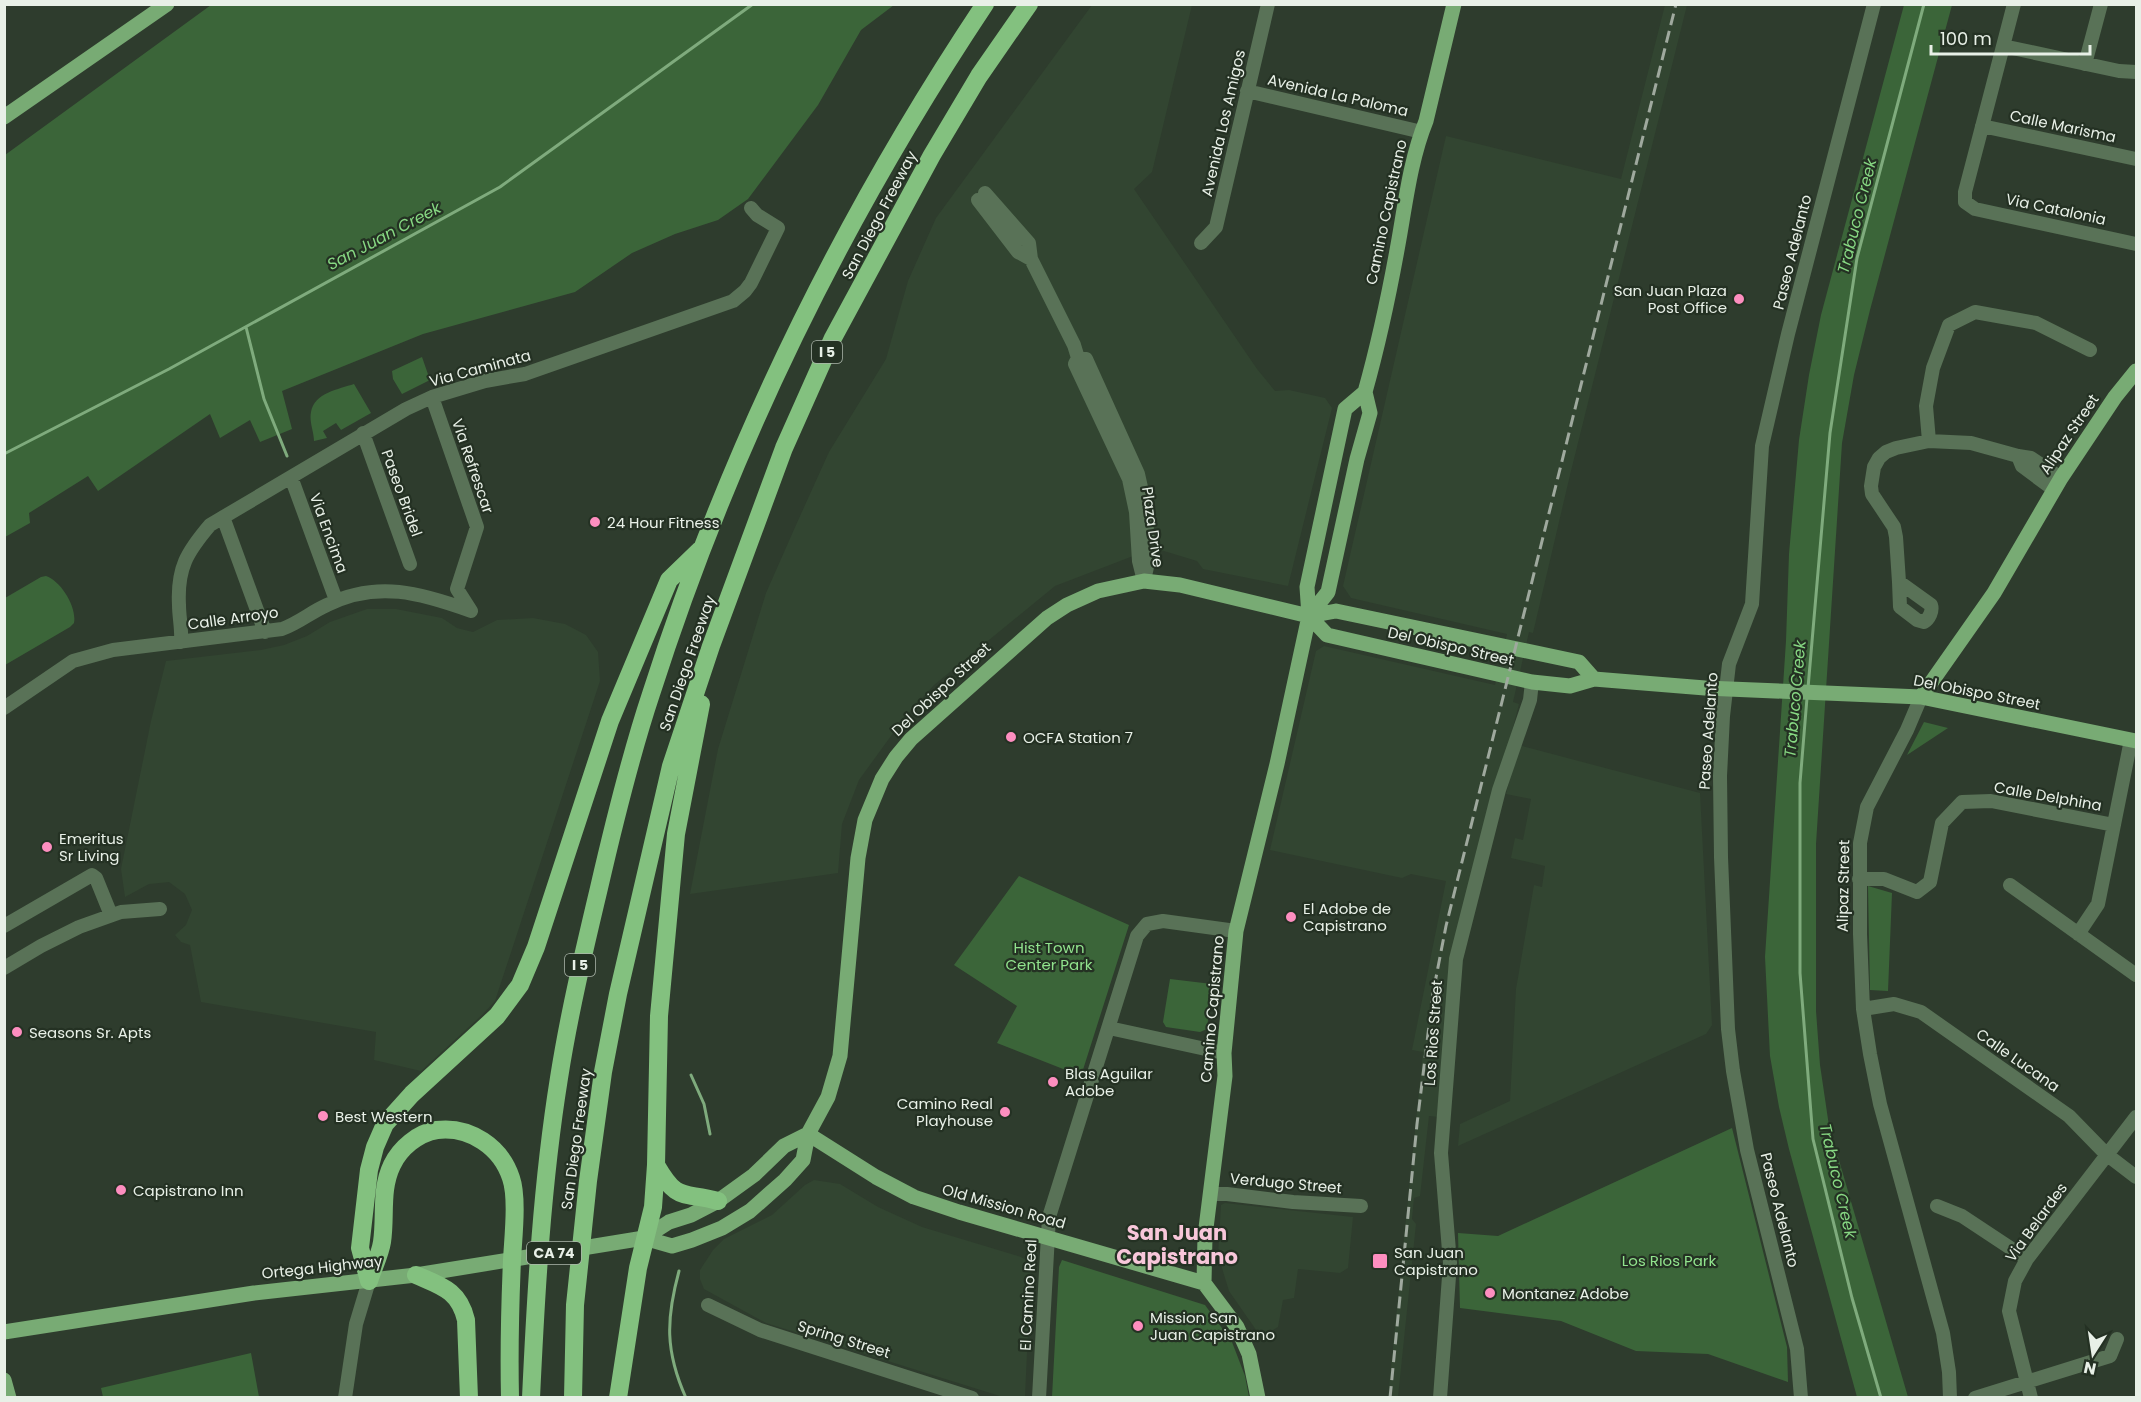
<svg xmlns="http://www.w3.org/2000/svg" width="2141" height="1402" viewBox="0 0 2141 1402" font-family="Poppins,sans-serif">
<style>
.built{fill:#324531}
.green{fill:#3b6539}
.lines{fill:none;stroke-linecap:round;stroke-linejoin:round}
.stream{stroke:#7fab7d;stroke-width:3}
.minor{stroke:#597257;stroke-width:14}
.major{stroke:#78ab74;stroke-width:15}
.highway{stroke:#83c17f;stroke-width:18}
.rail{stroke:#9fa99e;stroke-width:3;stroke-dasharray:12 6;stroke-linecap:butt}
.poi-dot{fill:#fd8ebf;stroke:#243123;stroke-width:2}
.labels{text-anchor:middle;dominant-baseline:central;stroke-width:4.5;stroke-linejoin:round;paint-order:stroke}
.shield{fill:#243123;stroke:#adb7ac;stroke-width:1.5}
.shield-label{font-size:14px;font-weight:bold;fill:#e8f0e7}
.street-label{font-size:15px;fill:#e8f0e7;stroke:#243123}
.poi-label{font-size:15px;fill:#e8f0e7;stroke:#243123;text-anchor:start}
.park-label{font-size:15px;fill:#91e38d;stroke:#243123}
.water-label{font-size:16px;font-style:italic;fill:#87d883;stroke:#243123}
.district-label{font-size:21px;font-weight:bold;fill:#f8c7da;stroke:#243123}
</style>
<rect width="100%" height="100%" fill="#2e3c2d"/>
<!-- built -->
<path class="built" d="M 1092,5 L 1192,5 L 1152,172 L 1134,189 L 1257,369 L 1275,391 L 1289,390 L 1325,398 L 1332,408 L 1288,586 L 1203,569 L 1197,561 L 1154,548 L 1055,586 L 934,685 L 904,718 L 859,780 L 842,824 L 838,873 L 690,894 L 718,749 L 766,593 L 796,525 L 829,452 L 886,359 L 908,281 L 936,218 Z
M 1665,5 L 1687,5 L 1570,475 L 1533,633 L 1529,632 L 1513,702 L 1519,704 L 1506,755 L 1478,853 L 1439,1117 L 1429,1116 L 1420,1196 L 1414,1198 L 1412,1219 L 1416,1224 L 1398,1397 L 1388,1397 L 1423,1052 L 1412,1050 L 1446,881 L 1411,874 L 1402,878 L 1270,850 L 1316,651 L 1324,646 L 1495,685 L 1507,634 L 1351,598 L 1343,586 L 1446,136 L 1621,179 Z
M 367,609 L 396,609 L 442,618 L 457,628 L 473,632 L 497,620 L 533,618 L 565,624 L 586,635 L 598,652 L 600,681 L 495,1001 L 482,1015 L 421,1071 L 374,1060 L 376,1032 L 201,1002 L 190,945 L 181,942 L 175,935 L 186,925 L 192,910 L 185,894 L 169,882 L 149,884 L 125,897 L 121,869 L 151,721 L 166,661 L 261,650 L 284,645 L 307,636 L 330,622 Z
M 1518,745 L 1700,793 L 1712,1025 L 1706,1034 L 1458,1146 L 1460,1124 L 1510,1101 L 1516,989 L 1534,885 L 1542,887 L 1545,866 L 1511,858 L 1515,838 L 1523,840 L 1531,799 L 1506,794 Z
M 814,1180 L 840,1184 L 878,1207 L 922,1227 L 1021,1257 L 1029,1262 L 1031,1265 L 1025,1397 L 1003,1397 L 766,1323 L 704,1289 L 700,1279 L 700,1270 L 713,1250 L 724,1239 L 772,1215 L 805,1185 Z
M 1225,1203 L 1353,1217 L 1348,1268 L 1340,1273 L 1298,1269 L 1294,1298 L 1283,1300 L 1278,1327 L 1261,1337 L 1229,1291 L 1218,1255 L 1221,1205 Z"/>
<!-- green -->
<path class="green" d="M 211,5 L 211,4 L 894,5 L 861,30 L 818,105 L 748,199 L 718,220 L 675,234 L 632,253 L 575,292 L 423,334 L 282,391 L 292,429 L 260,442 L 250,420 L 220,438 L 210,414 L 98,491 L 88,476 L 29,513 L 30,523 L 5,537 L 5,155 Z
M 1904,5 L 1952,5 L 1870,310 L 1854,375 L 1842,443 L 1816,844 L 1816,1011 L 1820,1065 L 1829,1126 L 1908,1397 L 1857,1397 L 1789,1149 L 1779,1107 L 1770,1056 L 1765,957 L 1786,641 L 1789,554 L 1799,440 L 1809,375 L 1821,315 Z
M 422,357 L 430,380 L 402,394 L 393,379 L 392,371 Z
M 354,384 L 371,413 L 341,430 L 336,423 L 323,431 L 327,438 L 314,441 C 314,432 309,422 311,412 C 314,393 339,389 354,384 Z
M 46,576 C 61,581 77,607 74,623 L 70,627 L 5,665 L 5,598 L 41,577 Z
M 1924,722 L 1948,728 L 1907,755 Z
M 1019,876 L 1129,925 L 1081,1076 L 997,1043 L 1017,1006 L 954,965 Z
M 1868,886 L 1892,893 L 1888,991 L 1870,990 Z
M 1170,979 L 1212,984 L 1207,1029 L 1200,1032 L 1166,1027 L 1163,1022 Z
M 1732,1128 L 1787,1347 L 1788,1382 L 1708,1354 L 1636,1351 L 1561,1321 L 1460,1308 L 1458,1233 L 1498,1236 Z
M 1062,1260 L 1205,1305 L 1232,1342 L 1245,1376 L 1249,1397 L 1052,1397 L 1059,1267 Z
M 251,1353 L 259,1397 L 103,1397 L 101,1388 Z"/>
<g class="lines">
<!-- stream -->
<path class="stream" d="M 246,327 L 264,399 L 287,456
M 4,454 L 169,369 L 500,187 L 753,4
M 1808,688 L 1830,433 L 1857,258 L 1924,4
M 1807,698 L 1800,783 L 1800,973 L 1813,1139 L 1852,1298 L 1881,1398
M 691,1075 L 704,1104 L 710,1134
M 679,1271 C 666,1319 665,1351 686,1398"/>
<!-- minor -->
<path class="minor" d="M 2014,4 L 1965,192 L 1965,202 L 1975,209 L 2136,244
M 2003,46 L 2119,71 L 2136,72
M 2085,64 L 2101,4
M 1247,91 L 1422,132
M 1982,126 L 2136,159
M 985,193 L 1029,243 L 1031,259 L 1074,345 L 1078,358 L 1075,364 L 1129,479 L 1136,512 L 1139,561 L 1144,581
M 978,200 L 1018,252 L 1031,259
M 1201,243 L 1216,227 L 1268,4
M 1078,358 L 1086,359 L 1138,474 L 1145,505 L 1149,558 L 1145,576
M 432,397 L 477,527 L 457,589 L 471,611
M 363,433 L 410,564
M 1929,441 L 1926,406 L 1933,368 L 1949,325 L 1975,312 L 2036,323 L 2090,350
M 2018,456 L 2022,466 L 2053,489
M 291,477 L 336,600
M 223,517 L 265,632
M 1899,582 L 1900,607 L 1917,620 L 1924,622 C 1929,619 1933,611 1931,605 L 1899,582 L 1896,537 L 1894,527 L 1872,494 L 1871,486 L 1874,467 L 1879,458 L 1886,452 L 1896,448 L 1929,441 L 1971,443 L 2018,456 L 2031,458 L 2061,478
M 181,642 C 182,629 179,617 179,605 C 177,568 187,552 210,525 L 406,409 L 432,397 L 485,381 L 525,374 L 733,301 L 745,291 L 751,283 L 778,228 L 757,215 L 751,208
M 1921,697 L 1907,730 L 1867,807 L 1860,843 L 1860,934 L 1863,1009 L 1870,1054 L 1880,1104 L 1943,1333 L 1949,1372 L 1950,1398
M 4,708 L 73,661 L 113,650 L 282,629 C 299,623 311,612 327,605 C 377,580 421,593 471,611
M 1859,879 L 1884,879 L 1917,892 L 1930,882 L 1942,823 L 1962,802 L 1991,801 L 2114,825
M 2010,885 L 2136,975
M 4,926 L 92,875 L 96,878 L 111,915
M 2078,934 L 2098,904 L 2131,740
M 4,968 L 41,946 L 79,927 L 121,912 L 160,909
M 1863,1009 L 1894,1004 L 1921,1012 L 2069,1116 L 2106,1154 L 2136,1177
M 1109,1028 L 1224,1053
M 1210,1194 L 1227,1194 L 1293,1202 L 1361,1206
M 1937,1206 L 1962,1216 L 2027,1259
M 708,1305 L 760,1330 L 972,1398
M 345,1398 L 356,1324 L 369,1281
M 1039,1398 L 1049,1217 L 1137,936 L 1147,924 L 1163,921 L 1236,931
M 1440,1398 L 1450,1263 L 1441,1153 L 1456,959 L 1499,790 L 1530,700 L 1532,682
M 1801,1398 L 1797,1349 L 1747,1150 L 1733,1071 L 1728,1029 L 1721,857 L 1720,776 L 1723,716 L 1729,664 L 1752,604 L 1762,446 L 1788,334 L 1874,4
M 1975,1398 L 2110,1356 L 2117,1339
M 2031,1398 L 2009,1311 L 2015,1281 L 2027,1259 L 2136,1117"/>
<!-- major -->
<path class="major" d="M 4,117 L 167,4
M 1309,616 L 1327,635 L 1532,682 L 1570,686 L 1594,679 L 1705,688 L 1921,697 L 2136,741
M 1309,616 L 1328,592 L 1357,459 L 1370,413 L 1365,392 C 1379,342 1390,290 1399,239 C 1406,199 1411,158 1426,121 L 1454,4
M 1921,697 L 1994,593 L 2061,478 L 2115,397 L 2136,371
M 808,1134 L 876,1177 L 914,1197 L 959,1212 L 1204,1283
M 644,1238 L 669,1222 L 691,1215 L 718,1201 L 754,1175 L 784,1146 L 808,1134
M 4,1332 L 254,1293 L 416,1275 L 644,1238 L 672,1246 L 692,1240 L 722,1228 L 750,1211 L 785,1180 L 803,1160 L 808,1134 L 828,1097 L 840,1056 L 858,858 L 865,820 L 882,779 L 896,757 L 911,739 L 1047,618 L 1067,605 L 1098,591 L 1144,581 L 1180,585 L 1309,616 L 1336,611 L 1579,662 L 1594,679
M 4,1380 L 9,1398
M 1258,1398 L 1249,1354 L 1237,1327 L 1204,1283 L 1205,1236 L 1225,1076 L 1224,1053 L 1236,931 L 1277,764 L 1309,616 L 1307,587 L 1345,409 L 1365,392"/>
<!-- highway -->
<path class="highway" d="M 656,1165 C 678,1203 682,1191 718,1201
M 416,1275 C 441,1286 459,1290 466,1320 L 469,1398
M 369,1281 L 360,1248 L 369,1170 L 375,1147 L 385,1124 L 412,1094 L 497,1016 L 520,985 L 536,947 L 610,721 L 669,580 L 700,550
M 369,1281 C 373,1268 380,1255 382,1242 C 386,1216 380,1190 392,1165 C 400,1148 418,1133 437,1130 C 470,1126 501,1147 511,1178 C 518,1198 513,1239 512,1260 C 510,1306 509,1352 510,1398
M 531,1398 C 536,1291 542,1184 559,1078 C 569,1014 584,951 599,888 C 614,823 630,757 651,694 C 729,450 843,217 985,4
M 573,1398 L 575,1305 L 588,1181 L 603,1072 L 618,994 L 671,766 L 711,646 L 784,448 L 833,338 L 932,155 L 979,76 L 1029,4
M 618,1398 L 638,1268 L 653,1207 L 656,1165 L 659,1016 L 676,834 L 701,704"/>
<!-- rail -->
<path class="rail" d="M 1390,1398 L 1417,1124 L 1433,993 L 1446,926 L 1676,4"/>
</g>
<!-- markers -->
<g class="poi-dot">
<circle cx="1739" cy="299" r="6"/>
<circle cx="595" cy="522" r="6"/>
<circle cx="1011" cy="737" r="6"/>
<circle cx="47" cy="847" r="6"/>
<circle cx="1291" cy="917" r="6"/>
<circle cx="17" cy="1032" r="6"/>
<circle cx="1053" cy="1082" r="6"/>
<circle cx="1005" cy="1112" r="6"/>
<circle cx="323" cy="1116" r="6"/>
<circle cx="121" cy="1190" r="6"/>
<rect x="1372" y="1253" width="16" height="16" rx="3"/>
<circle cx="1490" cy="1293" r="6"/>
<circle cx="1138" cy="1326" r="6"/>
</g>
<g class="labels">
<!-- shield labels -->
<g class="shield">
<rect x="812" y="341" width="30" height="22" rx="4.5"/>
<rect x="565" y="954" width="30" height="22" rx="4.5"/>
<rect x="527" y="1242" width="54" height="22" rx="4.5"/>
</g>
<g class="shield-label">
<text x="827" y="352">I 5</text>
<text x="580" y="965">I 5</text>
<text x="554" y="1253">CA 74</text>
</g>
<!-- street labels -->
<g class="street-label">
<text transform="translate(1338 95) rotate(13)">Avenida La Paloma</text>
<text transform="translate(1223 123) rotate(-77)">Avenida Los Amigos</text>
<text transform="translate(2063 126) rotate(12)">Calle Marisma</text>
<text transform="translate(2056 209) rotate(12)">Via Catalonia</text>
<text transform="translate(1386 212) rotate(-78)">Camino Capistrano</text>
<text transform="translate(879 215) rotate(-62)">San Diego Freeway</text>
<text transform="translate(1792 252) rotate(-76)">Paseo Adelanto</text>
<text transform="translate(480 368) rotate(-15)">Via Caminata</text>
<text transform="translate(2069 434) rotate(-56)">Alipaz Street</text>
<text transform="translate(473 466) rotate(71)">Via Refrescar</text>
<text transform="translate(402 493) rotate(70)">Paseo Bridel</text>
<text transform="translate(1153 527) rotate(82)">Plaza Drive</text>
<text transform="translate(329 533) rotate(70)">Via Encima</text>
<text transform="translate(233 618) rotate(-8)">Calle Arroyo</text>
<text transform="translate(1451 646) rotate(13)">Del Obispo Street</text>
<text transform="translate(687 663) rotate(-71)">San Diego Freeway</text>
<text transform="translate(941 689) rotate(-43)">Del Obispo Street</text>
<text transform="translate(1977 692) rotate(11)">Del Obispo Street</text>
<text transform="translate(1708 731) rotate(-86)">Paseo Adelanto</text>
<text transform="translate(2048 796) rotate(10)">Calle Delphina</text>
<text transform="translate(1843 886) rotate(-89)">Alipaz Street</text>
<text transform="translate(1212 1009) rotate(-85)">Camino Capistrano</text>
<text transform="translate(1433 1033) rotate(-86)">Los Rios Street</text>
<text transform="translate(2018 1060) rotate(35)">Calle Lucana</text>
<text transform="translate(576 1139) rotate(-82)">San Diego Freeway</text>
<text transform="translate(1286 1183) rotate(5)">Verdugo Street</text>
<text transform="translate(1004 1206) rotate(16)">Old Mission Road</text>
<text transform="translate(1780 1210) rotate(76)">Paseo Adelanto</text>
<text transform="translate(2036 1222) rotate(-54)">Via Belardes</text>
<text transform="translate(322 1267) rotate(-6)">Ortega Highway</text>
<text transform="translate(1028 1295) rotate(-87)">El Camino Real</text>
<text transform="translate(844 1339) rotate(17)">Spring Street</text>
</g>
<!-- poi labels -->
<g class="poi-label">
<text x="1727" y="290" text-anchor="end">San Juan Plaza<tspan x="1727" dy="17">Post Office</tspan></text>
<text x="607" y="522">24 Hour Fitness</text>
<text x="1023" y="737">OCFA Station 7</text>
<text x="59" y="838">Emeritus<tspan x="59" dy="17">Sr Living</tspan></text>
<text x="1303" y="908">El Adobe de<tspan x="1303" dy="17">Capistrano</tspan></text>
<text x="29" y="1032">Seasons Sr. Apts</text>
<text x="1065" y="1073">Blas Aguilar<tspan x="1065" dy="17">Adobe</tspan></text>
<text x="993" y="1103" text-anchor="end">Camino Real<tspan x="993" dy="17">Playhouse</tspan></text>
<text x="335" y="1116">Best Western</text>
<text x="133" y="1190">Capistrano Inn</text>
<text x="1394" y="1252">San Juan<tspan x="1394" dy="17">Capistrano</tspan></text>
<text x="1502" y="1293">Montanez Adobe</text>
<text x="1150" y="1317">Mission San<tspan x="1150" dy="17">Juan Capistrano</tspan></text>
</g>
<!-- park labels -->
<g class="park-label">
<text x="1049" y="947">Hist Town<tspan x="1049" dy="17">Center Park</tspan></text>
<text x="1669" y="1260">Los Rios Park</text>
</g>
<!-- water labels -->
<g class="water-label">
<text transform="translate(1857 216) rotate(-76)">Trabuco Creek</text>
<text transform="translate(384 236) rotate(-28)">San Juan Creek</text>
<text transform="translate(1795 699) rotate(-85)">Trabuco Creek</text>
<text transform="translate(1838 1181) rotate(77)">Trabuco Creek</text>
</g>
<!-- district labels -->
<g class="district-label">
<text x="1177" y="1232">San Juan<tspan x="1177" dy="24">Capistrano</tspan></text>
</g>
</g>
<!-- border -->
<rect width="2141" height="1402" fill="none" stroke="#e8f0e7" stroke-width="12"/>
<!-- north arrow -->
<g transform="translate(2093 1354) rotate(192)" stroke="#243123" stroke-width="4.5" paint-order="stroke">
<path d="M0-4.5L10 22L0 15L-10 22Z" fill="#e8f0e7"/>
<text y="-9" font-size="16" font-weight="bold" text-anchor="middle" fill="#e8f0e7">N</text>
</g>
<!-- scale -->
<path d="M1931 45v9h159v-9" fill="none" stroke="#e8f0e7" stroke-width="3"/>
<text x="1940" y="45" font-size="18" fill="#e8f0e7" stroke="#243123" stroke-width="4.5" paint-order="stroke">100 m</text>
</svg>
